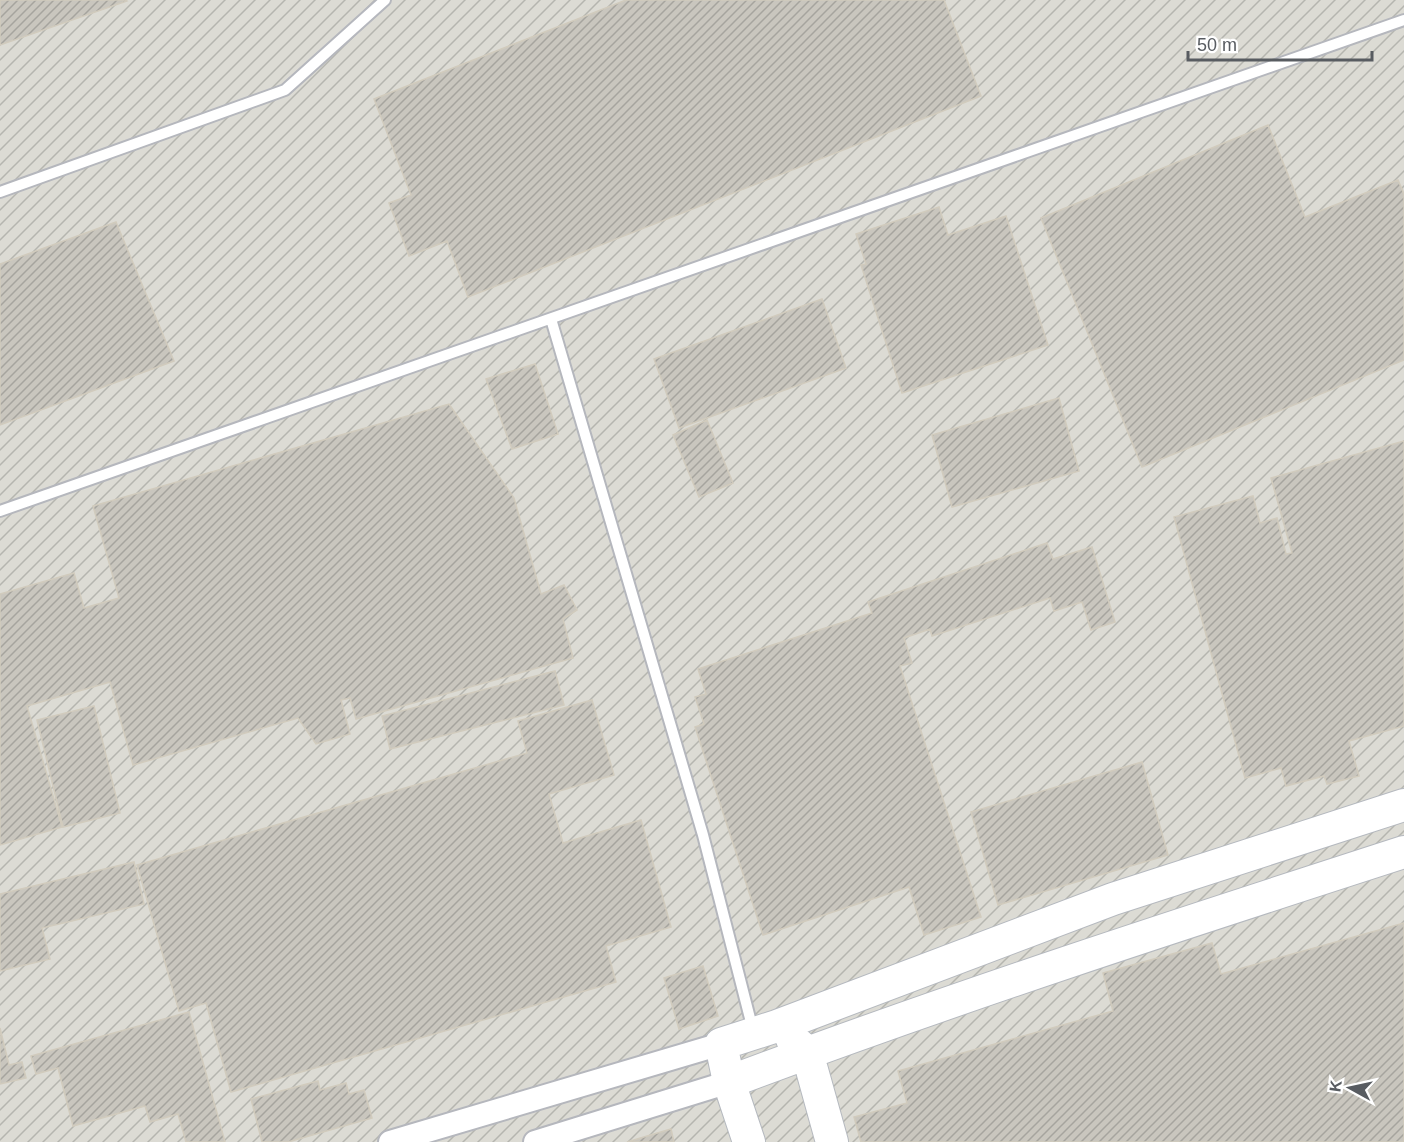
<svg xmlns="http://www.w3.org/2000/svg" width="1404" height="1142" viewBox="0 0 1404 1142" font-family="Arial,sans-serif">
<style>
.industrial{fill:url(#industrial-furrows)}
.building{fill:url(#building-hatch);stroke:#d1cbbd;stroke-width:1.5}
.lines{fill:none;stroke-linecap:round;stroke-linejoin:round}
.lane-casing{stroke:#b5b7bd;stroke-width:14}
.street-casing{stroke:#b5b7bd;stroke-width:26}
.secondary-casing{stroke:#b5b9bf;stroke-width:34}
.lane{stroke:#fff;stroke-width:10}
.street{stroke:#fff;stroke-width:22}
.secondary{stroke:#fff;stroke-width:32}
</style>
<defs>
<pattern id="industrial-furrows" width="10" height="10" patternUnits="userSpaceOnUse" patternTransform="scale(1.5)"><rect width="10" height="10" fill="#dcdbd4"/><path d="M-1 1l2-2M0 10L10 0M9 11l2-2" fill="none" stroke="#b5b5af"/></pattern>
<pattern id="building-hatch" width="6" height="6" patternUnits="userSpaceOnUse" patternTransform="scale(1.5)"><rect width="6" height="6" fill="#c9c6be"/><path d="M-1 1l2-2M0 6l6-6M5 7l2-2" fill="none" stroke="#a6a49e"/></pattern>
</defs>
<rect width="100%" height="100%" fill="#ece9df"/>
<!-- industrial -->
<path class="industrial" d="M 0,0 L 1404,0 L 1404,1142 L 0,1142 Z"/>
<!-- building -->
<path class="building" d="M 0,0 L 126,0 L 127,1 L 0,45 Z
M 626,0 L 944,0 L 981,96 L 468,297 L 447,241 L 409,256 L 389,203 L 411,195 L 374,99 Z
M 1268,125 L 1305,217 L 1398,180 L 1404,194 L 1404,360 L 1142,467 L 1041,218 Z
M 939,207 L 948,235 L 1006,216 L 1048,345 L 902,393 L 861,265 L 866,264 L 856,234 Z
M 116,222 L 174,361 L 0,425 L 0,264 Z
M 822,299 L 846,368 L 679,428 L 654,359 Z
M 535,364 L 558,434 L 512,449 L 486,379 Z
M 1059,398 L 1079,471 L 952,507 L 932,435 Z
M 449,404 L 514,498 L 541,594 L 564,585 L 577,610 L 563,619 L 573,658 L 356,719 L 350,698 L 341,700 L 350,734 L 316,744 L 298,718 L 133,765 L 110,682 L 27,706 L 62,827 L 0,845 L 0,594 L 74,573 L 84,608 L 119,598 L 93,506 Z
M 707,420 L 733,483 L 699,497 L 673,435 Z
M 1404,441 L 1404,726 L 1349,741 L 1359,776 L 1327,784 L 1324,776 L 1286,786 L 1281,768 L 1245,778 L 1174,517 L 1253,496 L 1260,523 L 1277,518 L 1286,554 L 1292,553 L 1271,478 Z
M 1047,543 L 1053,559 L 1092,547 L 1115,622 L 1091,630 L 1082,602 L 1054,611 L 1050,598 L 932,636 L 930,629 L 904,638 L 912,663 L 900,666 L 981,917 L 924,935 L 909,887 L 763,935 L 695,727 L 704,724 L 695,697 L 706,694 L 698,669 L 872,613 L 868,602 Z
M 555,671 L 564,705 L 390,749 L 382,716 Z
M 592,700 L 614,775 L 549,794 L 563,843 L 641,820 L 671,927 L 606,946 L 616,982 L 231,1092 L 206,1003 L 179,1011 L 137,865 L 527,753 L 518,721 Z
M 94,706 L 120,813 L 63,827 L 37,720 Z
M 1142,762 L 1168,855 L 998,905 L 971,812 Z
M 134,862 L 144,904 L 42,928 L 50,959 L 0,971 L 0,894 Z
M 1404,923 L 1404,1142 L 861,1142 L 854,1117 L 907,1103 L 898,1071 L 1113,1011 L 1103,973 L 1212,943 L 1221,974 Z
M 703,966 L 718,1016 L 679,1029 L 664,978 Z
M 189,1012 L 225,1142 L 186,1142 L 178,1114 L 150,1122 L 145,1106 L 73,1126 L 58,1068 L 36,1074 L 31,1056 Z
M 0,1028 L 9,1065 L 22,1062 L 26,1078 L 0,1084 Z
M 318,1081 L 320,1090 L 346,1083 L 349,1094 L 364,1090 L 372,1118 L 288,1142 L 262,1142 L 251,1099 Z
M 671,1129 L 674,1142 L 627,1142 Z"/>
<g class="lines">
<!-- lane casing -->
<g class="lane-casing">
<path id="lane" d="M 0,192 L 285,90 L 385,0
M 551,319 L 703,835 L 753,1030
M 0,511 L 1404,20"/>
</g>
<!-- street casing -->
<g class="street-casing">
<path id="street" d="M 390,1142 L 721,1044
M 535,1142 L 729,1082"/>
</g>
<!-- secondary casing -->
<g class="secondary-casing">
<path id="secondary" d="M 792,1039 L 807,1052 L 832,1142
M 729,1082 C 952,998 1178,925 1404,852
M 749,1142 L 729,1082 L 721,1044 L 777,1026 L 1113,899 L 1404,805"/>
</g>
<!-- lane -->
<use href="#lane" class="lane"/>
<!-- street -->
<use href="#street" class="street"/>
<!-- secondary -->
<use href="#secondary" class="secondary"/>
</g>
<!-- north arrow -->
<g transform="translate(1350 1088) rotate(278)" stroke="#ffffff" stroke-width="4.5" paint-order="stroke">
<path d="M0-4.5L10 22L0 15L-10 22Z" fill="#585c61"/>
<text y="-9" font-size="16" font-weight="bold" text-anchor="middle" fill="#585c61">K</text>
</g>
<!-- scale -->
<path d="M1188 51v9h184v-9" fill="none" stroke="#585c61" stroke-width="3"/>
<text x="1197" y="51" font-size="18" fill="#585c61" stroke="#ffffff" stroke-width="4.5" paint-order="stroke">50 m</text>
</svg>
